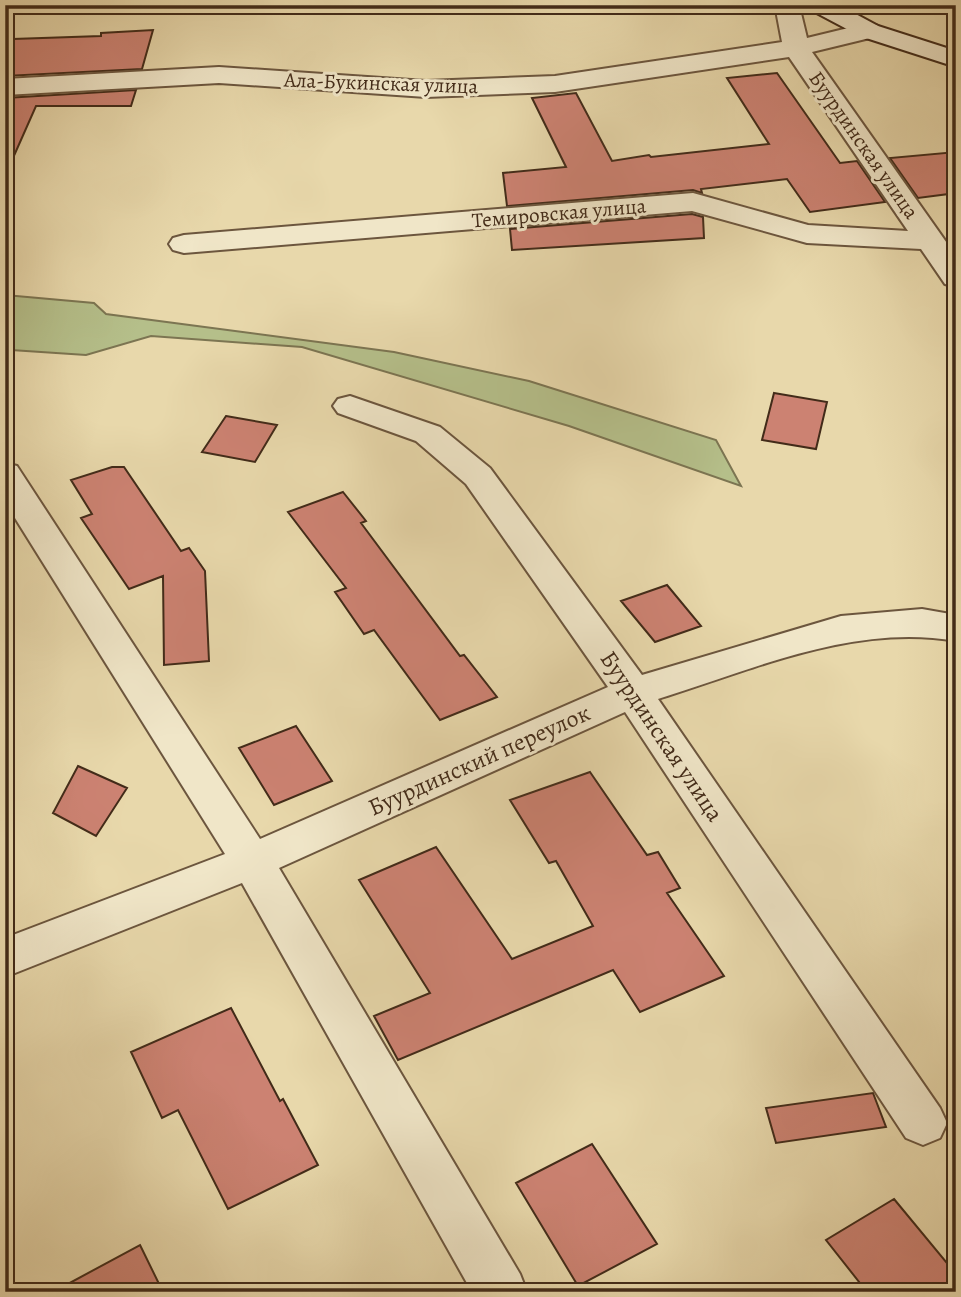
<svg xmlns="http://www.w3.org/2000/svg" width="961" height="1297" viewBox="0 0 961 1297" font-family="Alegreya,serif">
<style>
.green{fill:#b5bf8a;stroke:#7c7552;stroke-width:2}
.building{fill:#cc8272;stroke:#422b19;stroke-width:2}
.lines{fill:none;stroke-linecap:round;stroke-linejoin:round}
.street-casing{stroke:#6c563e;stroke-width:4}
.secondary-casing{stroke:#422b19;stroke-width:4}
.street{fill:#f0e6c8;fill-rule:evenodd}
.secondary{fill:#f0e6c8;fill-rule:evenodd}
.labels{text-anchor:middle;dominant-baseline:central;stroke-width:6;stroke-linejoin:round;paint-order:stroke}
.far-street-label{font-size:21px;fill:#422b19;stroke:#f0e6c8}
.street-label{font-size:24px;fill:#422b19;stroke:#f0e6c8}
</style>
<rect width="100%" height="100%" fill="#e8d8ab"/>
<filter id="stains"><feTurbulence type="fractalNoise" baseFrequency=".00286" numOctaves="4"/><feColorMatrix values="0 0 0 0 .2 0 0 0 0 .09 0 0 0 0 .02 0 0 0 .5 -.17"/></filter>
<radialGradient id="worn" r=".72"><stop offset=".6" stop-color="#630" stop-opacity="0"/><stop offset="1" stop-color="#630" stop-opacity=".3"/></radialGradient>
<!-- green -->
<path class="green" d="M 5,295 L 94,303 L 106,314 L 394,352 L 529,381 L 716,440 L 741,486 L 569,426 L 302,347 L 151,336 L 86,355 L 11,350 L 5,348 Z"/>
<!-- building -->
<path class="building" d="M 153,30 L 142,69 L 5,76 L 13,39 L 101,36 L 101,33 Z
M 777,73 L 840,163 L 857,161 L 885,202 L 810,212 L 787,179 L 701,189 L 702,193 L 693,190 L 507,206 L 503,173 L 566,167 L 532,98 L 576,93 L 612,161 L 649,155 L 651,157 L 769,144 L 727,78 Z
M 136,90 L 131,106 L 36,106 L 5,176 L 5,98 Z
M 956,152 L 956,193 L 918,198 L 890,158 Z
M 692,214 L 703,217 L 704,238 L 512,250 L 510,229 Z
M 774,393 L 827,402 L 816,449 L 762,440 Z
M 226,416 L 277,425 L 255,462 L 202,452 Z
M 112,467 L 124,467 L 181,551 L 189,548 L 205,571 L 209,661 L 164,665 L 163,576 L 129,589 L 81,518 L 92,514 L 71,480 Z
M 343,492 L 366,521 L 361,523 L 460,656 L 464,655 L 497,697 L 440,720 L 374,630 L 364,634 L 335,592 L 346,588 L 288,512 Z
M 667,585 L 701,626 L 655,642 L 621,601 Z
M 296,726 L 332,781 L 274,805 L 239,748 Z
M 78,766 L 127,788 L 96,836 L 53,813 Z
M 590,772 L 647,855 L 658,852 L 680,888 L 667,893 L 724,976 L 640,1012 L 613,970 L 398,1060 L 374,1016 L 430,993 L 359,880 L 436,847 L 512,959 L 593,926 L 556,861 L 549,863 L 510,800 Z
M 231,1008 L 280,1101 L 283,1099 L 318,1165 L 228,1209 L 178,1110 L 162,1118 L 131,1052 Z
M 873,1093 L 886,1127 L 776,1143 L 766,1108 Z
M 592,1144 L 657,1244 L 578,1286 L 516,1183 Z
M 894,1199 L 956,1274 L 956,1292 L 867,1292 L 826,1240 Z
M 140,1245 L 163,1292 L 53,1292 Z"/>
<g class="lines">
<!-- street casing -->
<g class="street-casing">
<path id="street" d="M 775,5 L 799,5 L 807,38 L 869,23 L 878,26 L 882,31 L 878,36 L 812,52 L 956,256 L 956,287 L 945,284 L 921,249 L 807,243 L 692,211 L 184,253 L 173,250 L 169,244 L 173,238 L 184,235 L 693,193 L 808,225 L 908,231 L 789,57 L 555,92 L 426,97 L 219,83 L 5,95 L 5,79 L 219,67 L 426,81 L 555,76 L 782,42 Z
M 350,396 L 440,427 L 490,468 L 642,675 L 841,616 L 922,609 L 956,615 L 956,641 C 855,623 754,669 658,699 L 940,1108 L 947,1123 L 940,1138 L 923,1145 L 906,1138 L 625,712 L 279,868 L 520,1274 L 527,1292 L 472,1292 L 242,883 L 5,977 L 5,938 L 225,854 L 5,502 L 5,463 L 17,466 L 260,839 L 608,687 L 466,484 L 416,441 L 338,413 L 333,406 L 338,399 Z"/>
</g>
<!-- secondary casing -->
<g class="secondary-casing">
<path id="secondary" d="M 808,5 L 839,5 L 878,26 L 956,51 L 956,67 L 860,36 L 811,10 Z"/>
</g>
<!-- street -->
<use href="#street" class="street"/>
<!-- secondary -->
<use href="#secondary" class="secondary"/>
</g>
<g class="labels">
<!-- far-street labels -->
<g class="far-street-label">
<text transform="translate(381 83) rotate(2)">Ала-Букинская улица</text>
<text transform="translate(864 145) rotate(55)">Буурдинская улица</text>
<text transform="translate(559 213) rotate(-5)">Темировская улица</text>
</g>
<!-- street labels -->
<g class="street-label">
<text transform="translate(662 736) rotate(56)">Буурдинская улица</text>
<text transform="translate(479 760) rotate(-24)">Буурдинский переулок</text>
</g>
</g>
<!-- margin -->
<rect width="961" height="1297" fill="none" stroke="#e8d8ab" stroke-width="28"/>
<rect x="7" y="7" width="947" height="1283" fill="none" stroke="#422b19" stroke-width="3.5"/>
<rect x="14" y="14" width="933" height="1269" fill="none" stroke="#422b19" stroke-width="2"/>
<rect width="100%" height="100%" filter="url(#stains)"/>
<rect width="100%" height="100%" fill="url(#worn)"/>
</svg>
